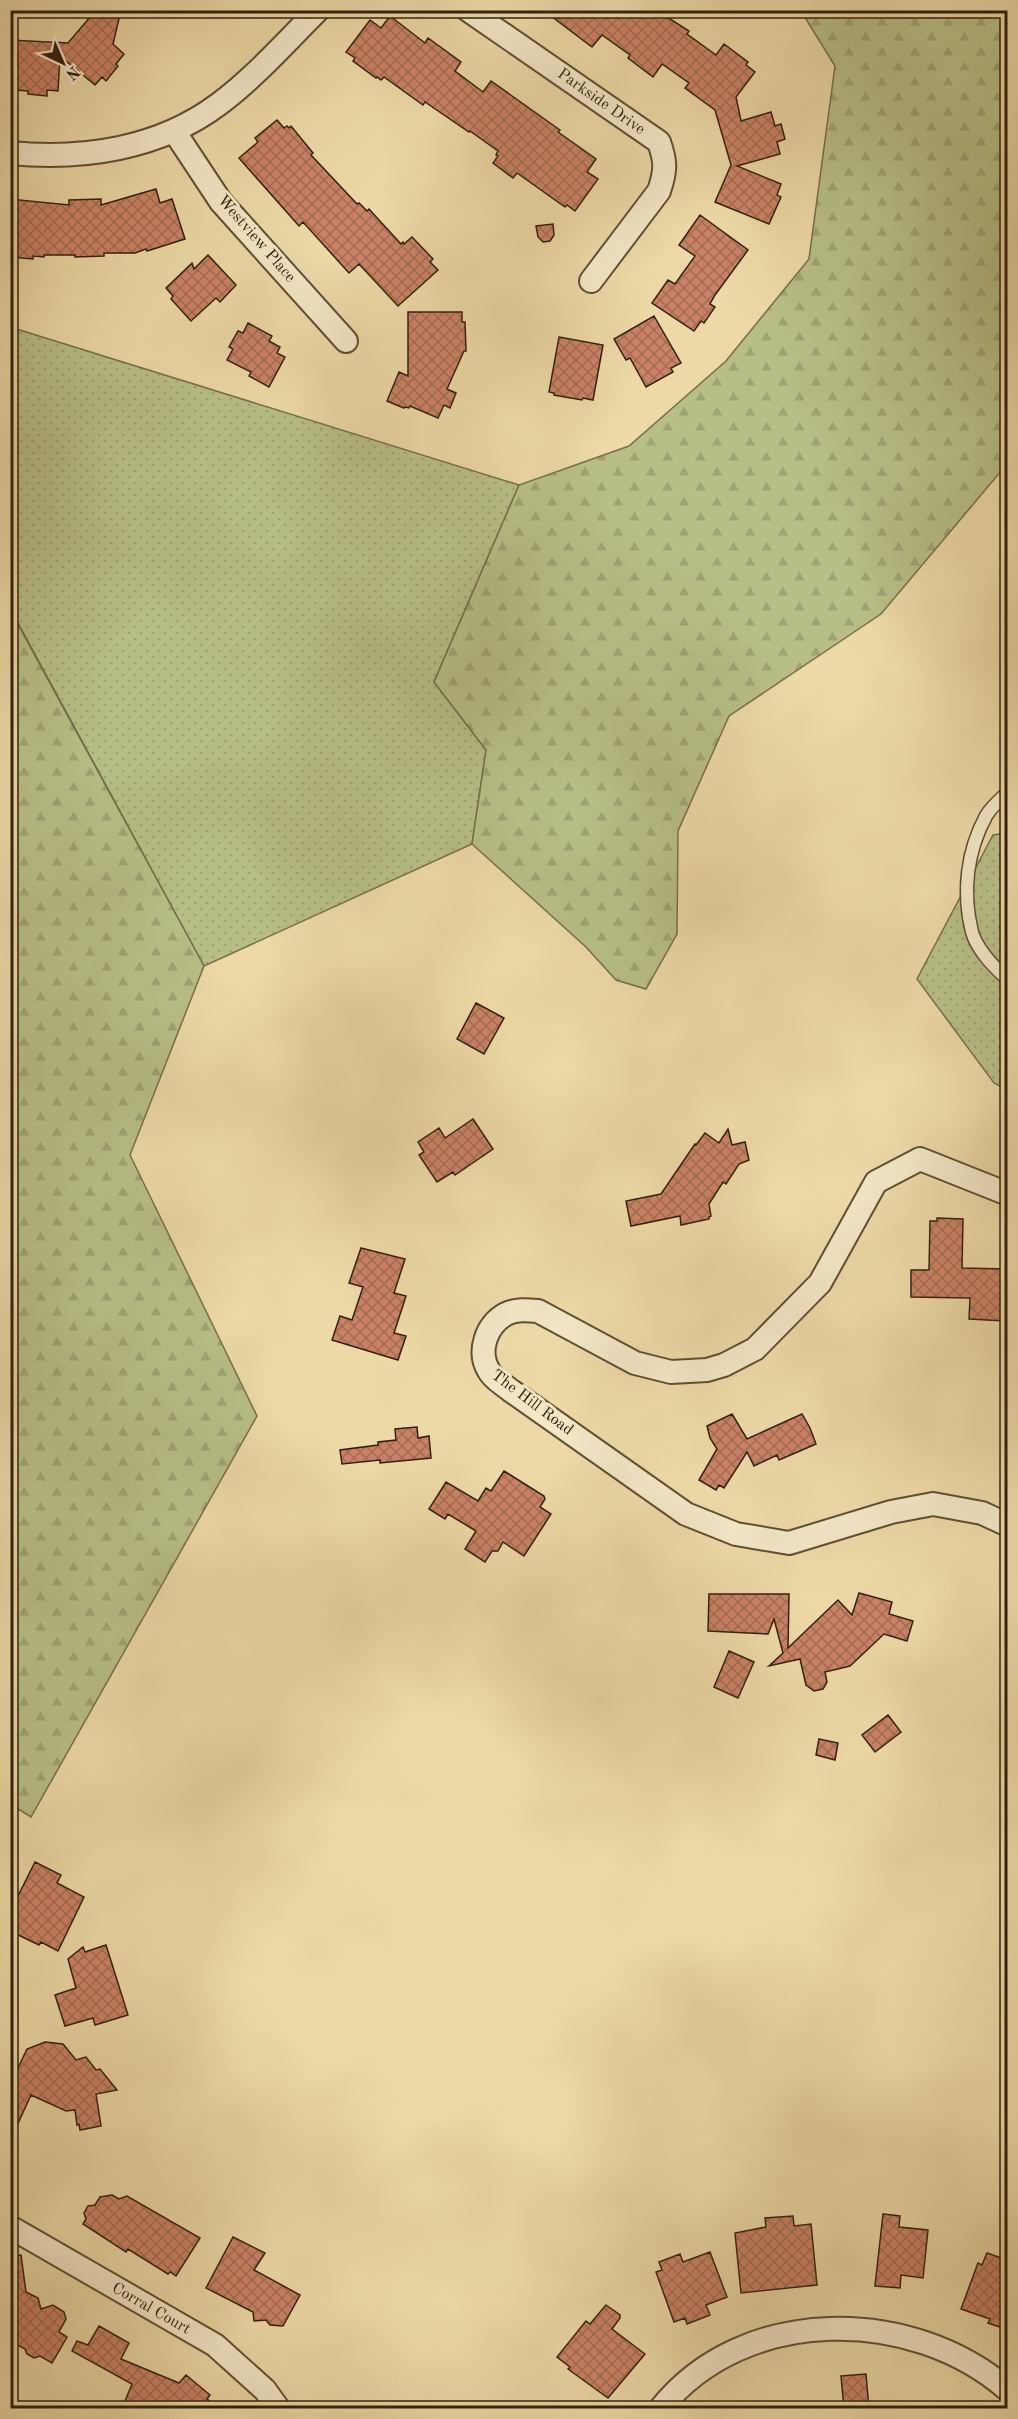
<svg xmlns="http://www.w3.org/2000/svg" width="1018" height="2419" viewBox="0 0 1018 2419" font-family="'Old Standard TT',serif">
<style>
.grass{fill:url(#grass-dots);stroke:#74704a;stroke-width:1.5}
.forest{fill:url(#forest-firs);stroke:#74704a;stroke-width:1.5}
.building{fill:url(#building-cross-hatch);stroke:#30210d;stroke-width:1.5}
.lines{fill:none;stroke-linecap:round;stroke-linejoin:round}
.service-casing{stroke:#5f4f33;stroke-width:15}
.minor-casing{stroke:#5f4f33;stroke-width:26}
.service{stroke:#f3e6c5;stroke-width:12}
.minor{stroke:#f3e6c5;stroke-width:22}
.labels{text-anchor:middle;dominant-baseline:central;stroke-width:6;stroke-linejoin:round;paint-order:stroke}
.street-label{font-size:16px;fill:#30210d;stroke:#f3e6c5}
</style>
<defs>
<pattern id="grass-dots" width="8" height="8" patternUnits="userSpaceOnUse" patternTransform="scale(1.5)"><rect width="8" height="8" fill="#b7bf87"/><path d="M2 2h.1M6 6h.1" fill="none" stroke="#9ea473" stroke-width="1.8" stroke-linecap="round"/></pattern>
<pattern id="forest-firs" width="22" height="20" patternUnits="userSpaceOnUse" patternTransform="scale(1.5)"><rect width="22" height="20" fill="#b7bf87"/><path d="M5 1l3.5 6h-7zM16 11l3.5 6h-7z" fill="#9ea473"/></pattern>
<pattern id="building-cross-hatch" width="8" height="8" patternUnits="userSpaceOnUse" patternTransform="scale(1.5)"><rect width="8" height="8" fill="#ca8266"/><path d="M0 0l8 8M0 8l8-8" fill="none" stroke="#a46a52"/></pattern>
</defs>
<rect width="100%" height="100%" fill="#ecd9a6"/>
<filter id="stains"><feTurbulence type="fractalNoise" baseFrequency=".00333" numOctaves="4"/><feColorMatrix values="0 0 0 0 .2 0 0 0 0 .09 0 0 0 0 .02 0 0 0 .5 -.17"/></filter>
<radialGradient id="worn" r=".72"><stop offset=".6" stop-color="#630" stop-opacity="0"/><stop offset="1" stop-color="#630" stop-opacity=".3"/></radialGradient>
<!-- grass -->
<path class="grass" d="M 10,327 L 519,485 L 434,682 L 486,750 L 472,844 L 204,966 L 11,610 Z
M 1007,833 L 1007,1090 L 994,1083 L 917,979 L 993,835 Z"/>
<!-- forest -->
<path class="forest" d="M 801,11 L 1007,11 L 1007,464 L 881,614 L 729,716 L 678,831 L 677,934 L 646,989 L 616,980 L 586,947 L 472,844 L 486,750 L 434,682 L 519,485 L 629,446 L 726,361 L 809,259 L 835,66 Z
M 10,610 L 204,966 L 130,1155 L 257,1416 L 31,1817 L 10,1804 Z"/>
<!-- building -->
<path class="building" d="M 96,10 L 121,10 L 113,44 L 124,54 L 116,64 L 118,66 L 106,81 L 102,77 L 95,85 L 60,56 L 58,91 L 47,90 L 47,96 L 28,94 L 28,91 L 15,90 L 17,62 L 10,62 L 10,40 L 68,43 Z
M 543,10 L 656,10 L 689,31 L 687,34 L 716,55 L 724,44 L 748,62 L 746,65 L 755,72 L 736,97 L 741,121 L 771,112 L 775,126 L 781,124 L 785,139 L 777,142 L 780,154 L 737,166 L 781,184 L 777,195 L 781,197 L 769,224 L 715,202 L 731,165 L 715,110 L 685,88 L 689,83 L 662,64 L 653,77 L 628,58 L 630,55 L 602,35 L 592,47 Z
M 390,16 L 425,43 L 428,38 L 461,62 L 455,71 L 483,92 L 491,81 L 560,130 L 558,132 L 596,159 L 587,172 L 598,179 L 575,211 L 567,205 L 565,207 L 517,173 L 513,178 L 493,163 L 498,156 L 496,155 L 498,151 L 470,131 L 469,132 L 425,102 L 423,105 L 384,77 L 381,80 L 377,77 L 376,78 L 353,61 L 355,58 L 346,52 L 370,20 L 381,28 Z
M 277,120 L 284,128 L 287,126 L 289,128 L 291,126 L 313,153 L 311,155 L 357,204 L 359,203 L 367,211 L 369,209 L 401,244 L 403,242 L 404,244 L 412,237 L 433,259 L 430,262 L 438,270 L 398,306 L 359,264 L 349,273 L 303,222 L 299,226 L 239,158 L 258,142 L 255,138 Z
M 156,189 L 160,203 L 172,199 L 185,239 L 147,251 L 146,249 L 135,253 L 104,253 L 104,256 L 75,257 L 75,255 L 44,255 L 44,257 L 33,256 L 33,259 L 10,257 L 10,199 L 69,205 L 69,200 L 101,199 L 101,205 Z
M 700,215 L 748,250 L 715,295 L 710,304 L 715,307 L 704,323 L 701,321 L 694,331 L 652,303 L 668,280 L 675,284 L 695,256 L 679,245 Z
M 553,224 L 554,235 L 550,241 L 543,242 L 538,237 L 536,226 Z
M 208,255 L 236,285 L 220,302 L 216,298 L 191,321 L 171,299 L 173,296 L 166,288 L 192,263 L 194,269 Z
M 408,312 L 462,312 L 462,322 L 465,322 L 466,351 L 464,351 L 447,389 L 456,393 L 450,408 L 444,405 L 438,418 L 410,406 L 409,408 L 405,407 L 404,408 L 387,401 L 399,372 L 408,376 Z
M 654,316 L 681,363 L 671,368 L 673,372 L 646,387 L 630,358 L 626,360 L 614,339 Z
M 248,323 L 272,336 L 269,341 L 280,347 L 277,353 L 285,357 L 269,387 L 249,376 L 251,372 L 227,360 L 233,349 L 229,347 L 238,331 L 243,333 Z
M 559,337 L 603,345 L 593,400 L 583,398 L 582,400 L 554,395 L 554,393 L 549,392 Z
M 476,1003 L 504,1018 L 484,1054 L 457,1039 Z
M 473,1119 L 493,1149 L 455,1175 L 453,1172 L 437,1182 L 419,1155 L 424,1152 L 418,1142 L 439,1128 L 445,1138 Z
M 728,1129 L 732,1145 L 745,1142 L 749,1160 L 739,1164 L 726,1184 L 723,1182 L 709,1204 L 711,1216 L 709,1217 L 709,1219 L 681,1225 L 680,1216 L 631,1226 L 626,1201 L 661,1194 L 695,1144 L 696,1145 L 705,1133 L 719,1143 Z
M 937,1218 L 963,1219 L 962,1268 L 1008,1269 L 1005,1321 L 969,1319 L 970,1298 L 911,1297 L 911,1270 L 929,1270 L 930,1221 L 937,1221 Z
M 361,1248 L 405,1259 L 394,1293 L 406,1296 L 394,1333 L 406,1336 L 398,1360 L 332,1340 L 340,1316 L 352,1320 L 363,1287 L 349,1283 Z
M 732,1414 L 747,1439 L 802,1414 L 810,1428 L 816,1444 L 779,1460 L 777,1455 L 754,1466 L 747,1452 L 724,1488 L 719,1485 L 716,1490 L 699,1480 L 717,1449 L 710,1438 L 707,1426 Z
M 417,1427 L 418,1438 L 429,1436 L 431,1458 L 380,1463 L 380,1460 L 342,1464 L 340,1450 L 378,1445 L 378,1442 L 396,1440 L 395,1429 Z
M 504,1471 L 544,1496 L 545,1499 L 540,1507 L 551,1514 L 524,1556 L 503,1542 L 498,1551 L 492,1551 L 485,1562 L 465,1549 L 476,1531 L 448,1514 L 445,1519 L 429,1509 L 446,1482 L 478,1501 L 486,1488 L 491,1491 Z
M 859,1593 L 892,1602 L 889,1614 L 913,1621 L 907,1641 L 884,1634 L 850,1666 L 825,1672 L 827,1682 L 823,1689 L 814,1691 L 806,1685 L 800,1659 L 769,1666 L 783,1653 L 774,1619 L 768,1634 L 708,1631 L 709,1594 L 789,1594 L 788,1648 L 838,1600 L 852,1615 Z
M 729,1651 L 754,1662 L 738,1698 L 714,1687 Z
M 888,1715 L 901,1732 L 875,1752 L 862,1735 Z
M 819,1739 L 838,1743 L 835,1760 L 816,1755 Z
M 35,1862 L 61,1875 L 57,1883 L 84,1897 L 58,1951 L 41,1942 L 39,1945 L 10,1931 L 10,1912 Z
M 106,1945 L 128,2015 L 95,2025 L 93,2018 L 65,2026 L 55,1995 L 76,1988 L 68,1959 L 83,1947 L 85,1952 Z
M 45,2042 L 63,2044 L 76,2060 L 86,2057 L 96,2070 L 100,2069 L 117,2090 L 96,2094 L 101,2126 L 80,2130 L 79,2124 L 77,2125 L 75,2110 L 66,2111 L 31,2095 L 10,2141 L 10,2085 L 27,2049 Z
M 112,2195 L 119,2199 L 127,2196 L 200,2238 L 176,2276 L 170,2272 L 168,2274 L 128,2249 L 126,2252 L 83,2224 L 86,2219 L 84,2213 L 88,2206 L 95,2205 L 100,2197 Z
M 883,2214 L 900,2216 L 899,2227 L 928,2230 L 923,2278 L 901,2275 L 900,2288 L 875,2286 Z
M 793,2216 L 794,2226 L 811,2224 L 817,2285 L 741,2293 L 735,2233 L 766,2227 L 765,2218 Z
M 233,2237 L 265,2253 L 254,2270 L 300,2295 L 283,2326 L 270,2325 L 266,2320 L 254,2321 L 253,2312 L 206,2288 Z
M 710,2252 L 727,2297 L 706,2305 L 710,2315 L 687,2324 L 685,2318 L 674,2322 L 656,2272 L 662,2270 L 659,2262 L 680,2254 L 683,2262 Z
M 987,2253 L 1004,2259 L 1000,2268 L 1008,2271 L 1008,2330 L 988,2323 L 990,2319 L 961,2309 L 978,2263 L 982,2265 Z
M 21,2255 L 26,2292 L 38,2298 L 41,2309 L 53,2305 L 64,2312 L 66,2319 L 59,2332 L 67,2337 L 52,2363 L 40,2356 L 34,2358 L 27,2354 L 25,2349 L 10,2341 L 10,2256 Z
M 606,2305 L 620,2315 L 620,2318 L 612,2329 L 645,2354 L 608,2398 L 568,2369 L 570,2367 L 557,2357 L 586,2321 L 590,2324 Z
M 99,2326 L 129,2343 L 121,2359 L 179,2383 L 186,2375 L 210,2395 L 207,2399 L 220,2409 L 144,2409 L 125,2401 L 132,2384 L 72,2351 L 77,2341 L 88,2345 Z
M 866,2374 L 869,2409 L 844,2409 L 841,2376 Z"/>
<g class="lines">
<!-- service casing -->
<g class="service-casing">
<path id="service" d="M 1008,792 C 1001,799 991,807 986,816 C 967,851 962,892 972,932 C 977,950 994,967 1008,980"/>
</g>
<!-- minor casing -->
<g class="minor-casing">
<path id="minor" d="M 468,10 L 659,142 C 666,162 666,170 659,191 L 591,281
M 174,131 L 221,202 L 346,341
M 10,153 C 83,160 159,149 219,104 C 255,77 286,42 318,10
M 1008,1194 L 920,1159 L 876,1182 L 820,1283 L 755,1349 L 724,1365 L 707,1370 L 671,1372 L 635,1363 L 538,1311 C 527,1310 516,1309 506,1314 C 486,1325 477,1352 489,1371 C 493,1379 503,1384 510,1390 L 686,1514 L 736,1534 L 789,1543 L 891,1512 L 933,1504 L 982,1513 L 1008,1525
M 10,2227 L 215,2345 L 265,2390 L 278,2408
M 661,2408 C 744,2305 912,2306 1008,2390"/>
</g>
<!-- service -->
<use href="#service" class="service"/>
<!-- minor -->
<use href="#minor" class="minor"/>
</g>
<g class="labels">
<!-- street labels -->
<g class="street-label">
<text transform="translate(601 102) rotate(35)">Parkside Drive</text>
<text transform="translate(256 239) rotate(49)">Westview Place</text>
<text transform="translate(532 1403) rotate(37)">The Hill Road</text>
<text transform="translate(151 2309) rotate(30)">Corral Court</text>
</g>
</g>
<!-- margin -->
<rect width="1018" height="2419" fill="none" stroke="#ecd9a6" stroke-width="36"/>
<rect x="12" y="12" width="994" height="2395" fill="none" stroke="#30210d" stroke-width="3"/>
<rect x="18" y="18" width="982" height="2383" fill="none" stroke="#30210d" stroke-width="1.5"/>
<!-- north arrow -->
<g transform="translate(63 63) rotate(136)" stroke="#f3e6c5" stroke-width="4.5" paint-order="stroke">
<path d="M0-4.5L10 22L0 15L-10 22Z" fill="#30210d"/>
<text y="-9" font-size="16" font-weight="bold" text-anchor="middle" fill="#30210d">N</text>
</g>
<rect width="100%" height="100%" filter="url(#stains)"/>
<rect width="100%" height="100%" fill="url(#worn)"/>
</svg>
